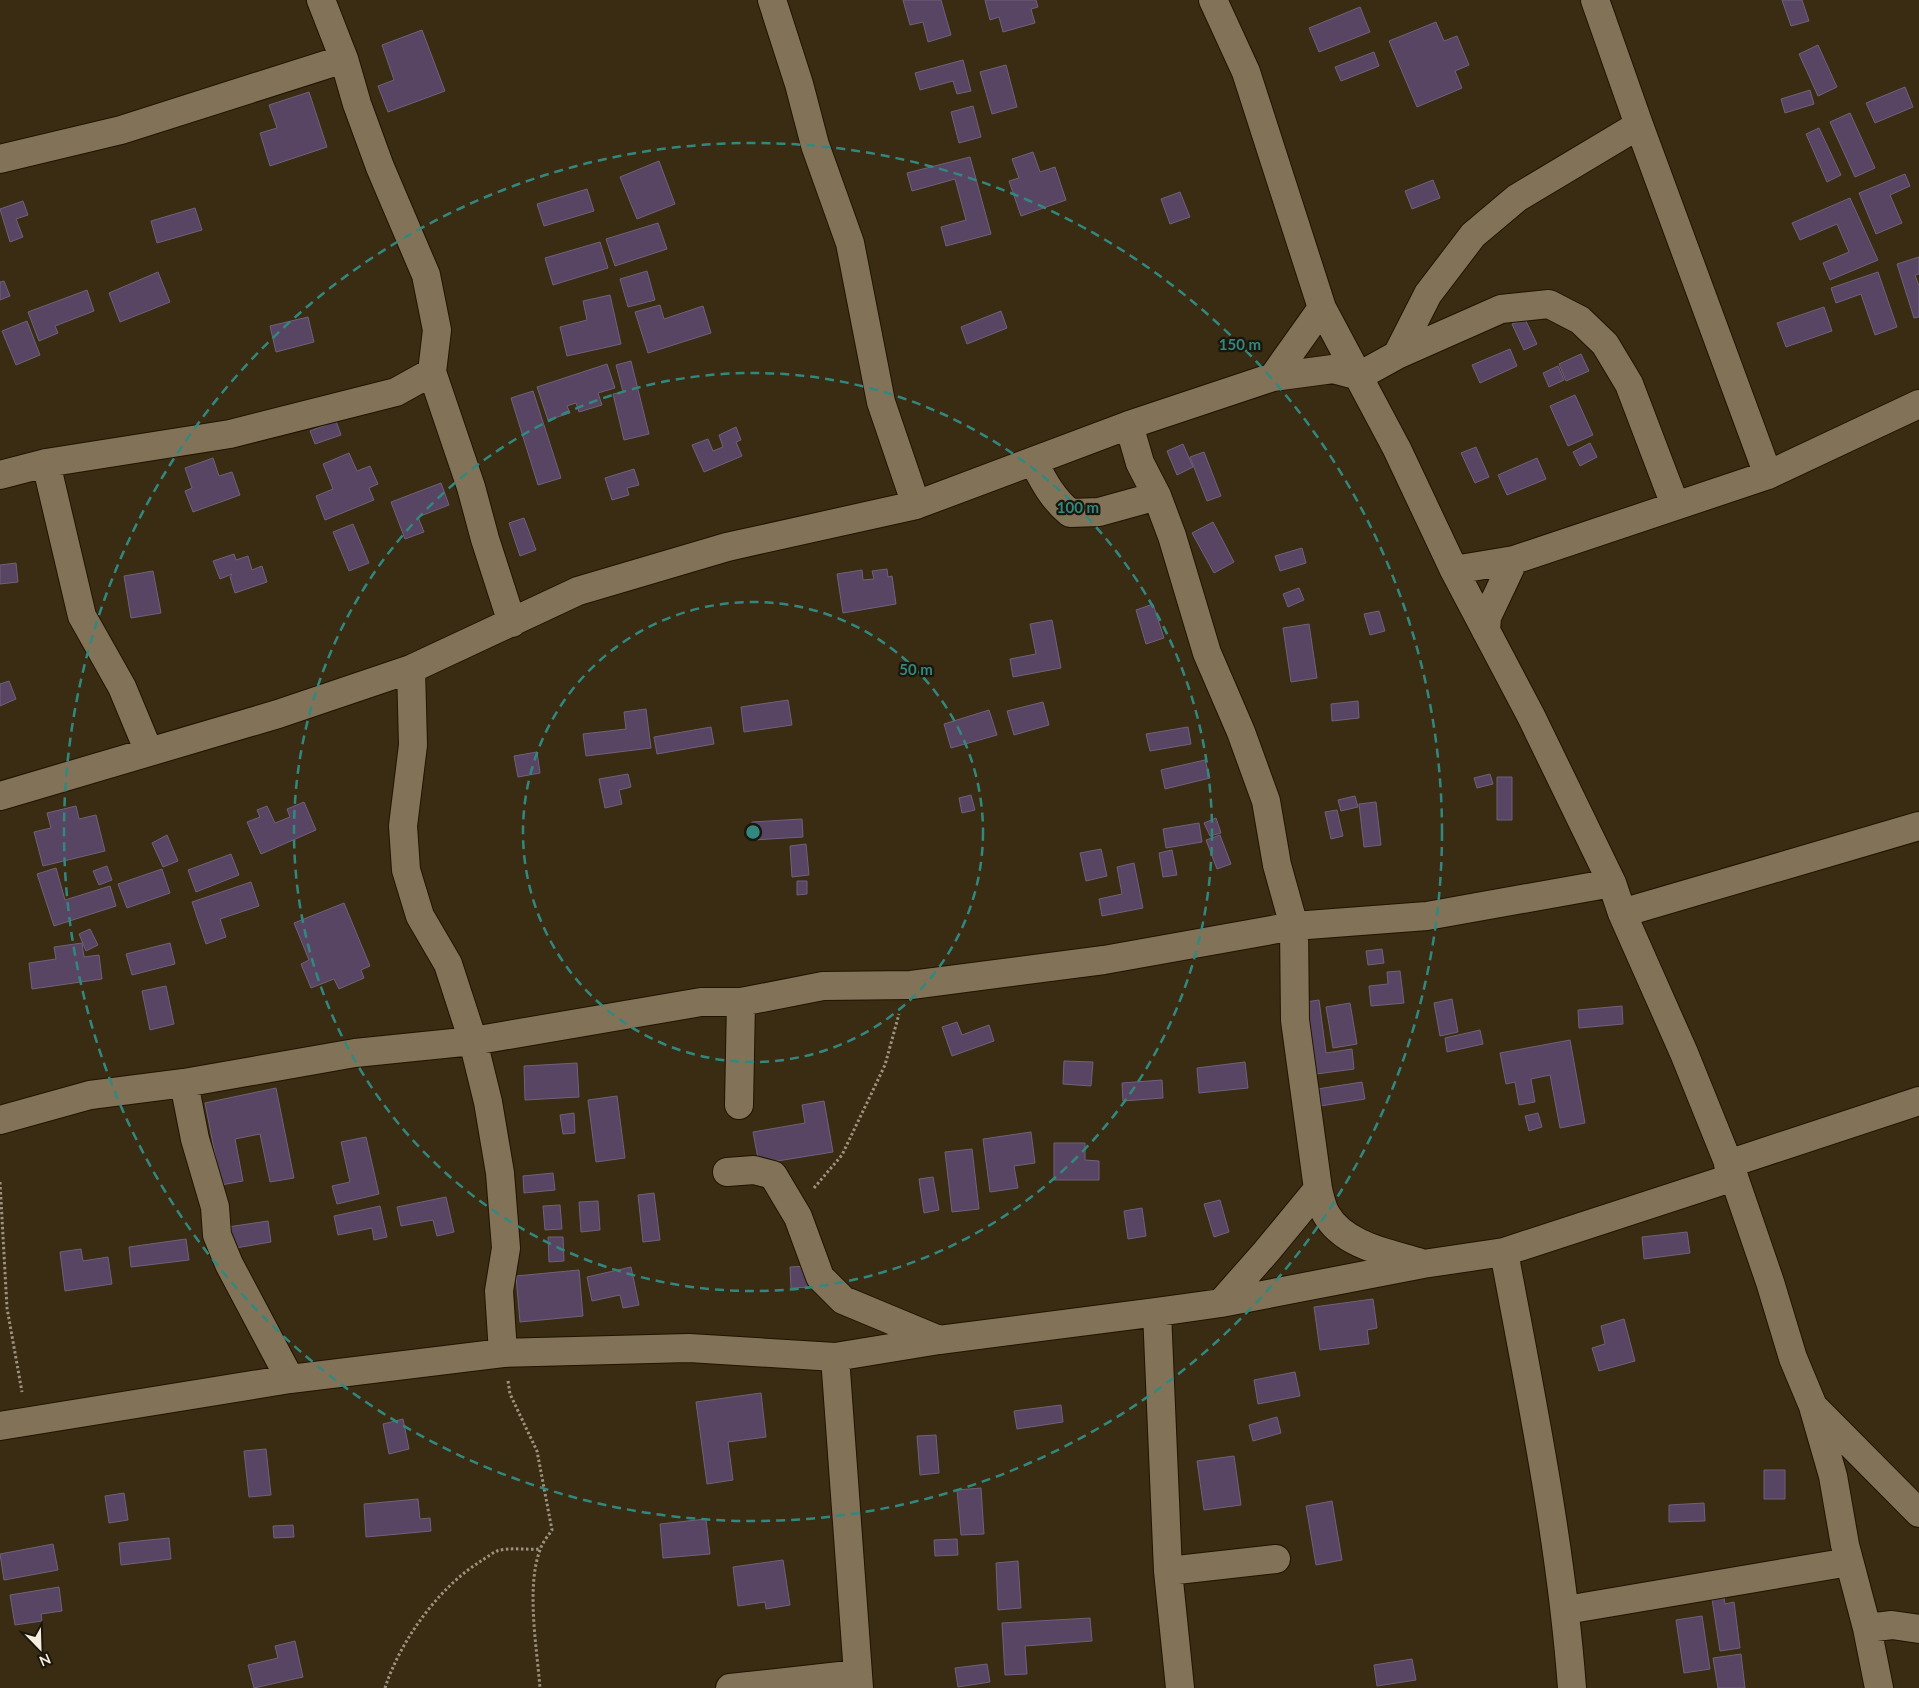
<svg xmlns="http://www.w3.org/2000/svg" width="1919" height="1688" viewBox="0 0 1919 1688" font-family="Lato,sans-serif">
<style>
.building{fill:#574563;stroke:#70617b}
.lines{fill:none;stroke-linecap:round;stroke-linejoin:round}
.minor-casing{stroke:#201400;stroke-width:30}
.path{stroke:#9c927e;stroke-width:3;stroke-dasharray:2.5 2.5;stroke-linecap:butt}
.minor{stroke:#827358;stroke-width:28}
.ring{fill:none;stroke:#32887f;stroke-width:2.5;stroke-dasharray:9 6}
.centre{fill:#32887f;stroke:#1b160b;stroke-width:2.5}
.ring-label{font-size:15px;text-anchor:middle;font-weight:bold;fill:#32887f;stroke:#1b160b;stroke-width:4.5;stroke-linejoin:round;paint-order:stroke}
</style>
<rect width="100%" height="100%" fill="#392c13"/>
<!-- building -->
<path class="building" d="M 903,0 L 941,0 L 951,35 L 928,42 L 923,22 L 910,25 Z
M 985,0 L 1036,0 L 1038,7 L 1031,9 L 1035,23 L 1003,32 L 999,17 L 990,20 Z
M 1782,0 L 1802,0 L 1809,21 L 1791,26 Z
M 1360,7 L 1370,32 L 1319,52 L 1309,28 Z
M 1436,22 L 1444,41 L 1457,36 L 1469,65 L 1455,71 L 1462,88 L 1417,107 L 1389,41 Z
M 422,30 L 445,91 L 388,112 L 378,86 L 394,80 L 382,45 Z
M 1818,45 L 1837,87 L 1818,96 L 1799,54 Z
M 1374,52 L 1379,66 L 1341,81 L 1335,67 Z
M 963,60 L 971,91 L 957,94 L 953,81 L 920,90 L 915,73 Z
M 1006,65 L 1017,107 L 992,114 L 980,72 Z
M 1905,87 L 1913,107 L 1875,123 L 1866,103 Z
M 1810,90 L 1814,104 L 1785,113 L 1781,99 Z
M 309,92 L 327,147 L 270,166 L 260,133 L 277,128 L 269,105 Z
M 973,106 L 981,137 L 959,143 L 951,112 Z
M 1850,113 L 1875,168 L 1855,177 L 1830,122 Z
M 1819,128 L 1841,175 L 1827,182 L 1806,134 Z
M 1033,152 L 1040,172 L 1055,167 L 1066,200 L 1021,216 L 1009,181 L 1019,178 L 1012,159 Z
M 970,157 L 991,234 L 946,246 L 941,227 L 966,220 L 955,179 L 912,191 L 907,173 Z
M 659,161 L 675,204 L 637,219 L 620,177 Z
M 1905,174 L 1910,186 L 1890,195 L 1902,223 L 1876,234 L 1859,193 Z
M 1433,180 L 1440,198 L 1412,209 L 1405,191 Z
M 587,189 L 594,211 L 544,226 L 537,204 Z
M 1180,192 L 1190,217 L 1170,224 L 1161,199 Z
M 1850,198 L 1878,260 L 1830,280 L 1823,263 L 1849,252 L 1837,224 L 1800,240 L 1792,223 Z
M 23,201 L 28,215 L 16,219 L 23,237 L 10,242 L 0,209 Z
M 195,208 L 202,230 L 157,243 L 151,221 Z
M 658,223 L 667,249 L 615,266 L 606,239 Z
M 600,242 L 608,268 L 553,285 L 545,258 Z
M 1919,257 L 1919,274 L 1915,275 L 1919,286 L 1919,317 L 1914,318 L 1897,264 Z
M 647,271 L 655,300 L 628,307 L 620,279 Z
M 158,272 L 170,302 L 120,322 L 109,293 Z
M 1878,272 L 1897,327 L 1875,335 L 1861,294 L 1836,303 L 1831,288 Z
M 4,281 L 10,296 L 0,300 L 0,282 Z
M 87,290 L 94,311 L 55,326 L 58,333 L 39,341 L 28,312 Z
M 610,295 L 621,344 L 567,356 L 560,327 L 587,320 L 583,301 Z
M 660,305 L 664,319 L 703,306 L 711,333 L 648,353 L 635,312 Z
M 1824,307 L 1832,331 L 1786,347 L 1777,323 Z
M 1001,311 L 1007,328 L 967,344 L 961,327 Z
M 308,317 L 314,342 L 276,352 L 270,326 Z
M 1525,319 L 1537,344 L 1524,350 L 1512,324 Z
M 27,321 L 40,355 L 16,365 L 2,331 Z
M 1510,349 L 1517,366 L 1480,383 L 1472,365 Z
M 1581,354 L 1589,371 L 1566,381 L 1559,364 Z
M 631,361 L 649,434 L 624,440 L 613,394 L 623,392 L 616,365 Z
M 607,364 L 615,388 L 598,393 L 602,405 L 579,412 L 576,403 L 567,406 L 570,413 L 548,420 L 537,387 Z
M 1558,366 L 1564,380 L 1549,387 L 1543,373 Z
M 533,391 L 561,478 L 538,485 L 511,398 Z
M 1575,395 L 1593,435 L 1568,446 L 1550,406 Z
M 336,421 L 341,435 L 315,444 L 310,431 Z
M 736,427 L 741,440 L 736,442 L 742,456 L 704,472 L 692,445 L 708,439 L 713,451 L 723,447 L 719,435 Z
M 1590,443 L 1597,457 L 1580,466 L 1573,452 Z
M 1183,444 L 1193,467 L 1177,475 L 1167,451 Z
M 1476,447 L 1489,477 L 1475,483 L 1461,453 Z
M 1204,452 L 1221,496 L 1207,501 L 1190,457 Z
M 349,453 L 357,471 L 370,466 L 378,484 L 369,488 L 374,500 L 325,520 L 316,496 L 333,489 L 323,464 Z
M 213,458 L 219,476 L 232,472 L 240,495 L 193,512 L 185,491 L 192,488 L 185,468 Z
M 1537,458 L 1546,479 L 1507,495 L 1498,475 Z
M 634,469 L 639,485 L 627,488 L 629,495 L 612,500 L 605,478 Z
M 441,483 L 449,505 L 418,517 L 424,532 L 405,539 L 391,502 Z
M 524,518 L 536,550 L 520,556 L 509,523 Z
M 1213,522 L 1234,562 L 1214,573 L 1192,533 Z
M 353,524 L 369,563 L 349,571 L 333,532 Z
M 1302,548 L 1306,563 L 1280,571 L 1275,556 Z
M 234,554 L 236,560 L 248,556 L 252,570 L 262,566 L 267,582 L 235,593 L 230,577 L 232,574 L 220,579 L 213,561 Z
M 16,563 L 18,582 L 0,584 L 0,565 Z
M 887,569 L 888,577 L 892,576 L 896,604 L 843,613 L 837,574 L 862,570 L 863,580 L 874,579 L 872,571 Z
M 153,571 L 161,613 L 131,618 L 124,576 Z
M 1299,588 L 1304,600 L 1288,607 L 1283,594 Z
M 1153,604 L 1164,638 L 1146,644 L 1136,610 Z
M 1379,611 L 1385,631 L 1370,635 L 1364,614 Z
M 1052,620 L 1061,668 L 1013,677 L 1010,659 L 1036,654 L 1030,624 Z
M 1309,624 L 1317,678 L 1291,682 L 1283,628 Z
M 9,681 L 16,699 L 0,706 L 0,684 Z
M 788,700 L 792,725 L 744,732 L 741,707 Z
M 1358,701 L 1359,718 L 1332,721 L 1331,704 Z
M 1043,702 L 1049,725 L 1014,735 L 1007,711 Z
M 646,709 L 651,748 L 586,756 L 583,734 L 626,729 L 624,712 Z
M 989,710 L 997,735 L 951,748 L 944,724 Z
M 711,727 L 714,744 L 657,754 L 654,737 Z
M 1188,727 L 1191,744 L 1150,751 L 1146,734 Z
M 537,752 L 540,773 L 518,777 L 514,756 Z
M 1205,760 L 1210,778 L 1165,789 L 1161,770 Z
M 628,774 L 631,787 L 619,790 L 622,804 L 605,808 L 599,779 Z
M 1490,774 L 1493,784 L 1477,788 L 1474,778 Z
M 1497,777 L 1512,777 L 1512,820 L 1497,820 Z
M 971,795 L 975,810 L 962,813 L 959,798 Z
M 1355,796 L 1358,807 L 1341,811 L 1338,800 Z
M 304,802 L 316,830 L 261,854 L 247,822 L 260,817 L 257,810 L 267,806 L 275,823 L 290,817 L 287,809 Z
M 1376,802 L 1381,845 L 1364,847 L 1359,804 Z
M 76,806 L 79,819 L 96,815 L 105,851 L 43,866 L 34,832 L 51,828 L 47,813 Z
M 1337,810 L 1343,836 L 1331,839 L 1325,812 Z
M 1216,818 L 1221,833 L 1210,836 L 1204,823 Z
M 802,819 L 803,837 L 753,840 L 752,822 Z
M 1199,823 L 1202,842 L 1166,848 L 1163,829 Z
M 167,835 L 178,861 L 163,867 L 152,843 Z
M 1220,835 L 1231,864 L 1217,869 L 1206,840 Z
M 806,844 L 809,875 L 792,877 L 790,846 Z
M 1101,849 L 1107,876 L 1086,881 L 1080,853 Z
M 1172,850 L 1177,875 L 1163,877 L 1159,853 Z
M 231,854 L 239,875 L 196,892 L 188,870 Z
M 1134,863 L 1143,908 L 1102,916 L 1099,899 L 1122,894 L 1117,867 Z
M 107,866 L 112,880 L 99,885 L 93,871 Z
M 56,868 L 65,900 L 110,886 L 116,906 L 54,926 L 37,874 Z
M 162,869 L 170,893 L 127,908 L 118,884 Z
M 797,881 L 807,881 L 807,894 L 797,895 Z
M 251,882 L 259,906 L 220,919 L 226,937 L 206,944 L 192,902 Z
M 344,903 L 370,966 L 361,970 L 364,978 L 339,989 L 334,979 L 311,988 L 301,964 L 309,960 L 294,923 Z
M 90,929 L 98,945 L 86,951 L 79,934 Z
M 82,943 L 84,957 L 99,955 L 102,979 L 32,989 L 29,963 L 56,959 L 54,947 Z
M 170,943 L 175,964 L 132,975 L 126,954 Z
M 1382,949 L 1384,963 L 1368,965 L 1366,951 Z
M 1400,971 L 1404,1003 L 1371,1006 L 1369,986 L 1388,984 L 1387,972 Z
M 166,986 L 174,1024 L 150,1030 L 142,991 Z
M 1452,999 L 1458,1032 L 1440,1036 L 1434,1003 Z
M 1319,1000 L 1326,1053 L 1352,1049 L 1354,1069 L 1309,1075 L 1299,1003 Z
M 1350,1003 L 1357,1044 L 1333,1048 L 1326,1007 Z
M 1622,1006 L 1623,1024 L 1579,1028 L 1578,1010 Z
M 957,1022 L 962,1035 L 989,1025 L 994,1041 L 952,1056 L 942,1027 Z
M 1480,1030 L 1483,1044 L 1447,1052 L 1445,1038 Z
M 1570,1040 L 1585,1123 L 1560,1128 L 1550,1075 L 1531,1079 L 1535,1102 L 1519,1105 L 1515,1082 L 1506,1084 L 1500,1053 Z
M 1064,1061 L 1093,1062 L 1091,1086 L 1063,1084 Z
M 1245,1062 L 1248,1088 L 1199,1093 L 1197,1068 Z
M 577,1063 L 579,1097 L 525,1100 L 524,1066 Z
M 1162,1080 L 1163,1098 L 1123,1101 L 1122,1083 Z
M 1362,1082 L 1365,1099 L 1314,1107 L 1311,1090 Z
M 276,1088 L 294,1178 L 270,1182 L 260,1134 L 235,1139 L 243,1181 L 221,1185 L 205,1103 Z
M 617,1096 L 625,1158 L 596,1162 L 588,1100 Z
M 824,1101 L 833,1152 L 759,1164 L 753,1132 L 805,1123 L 802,1105 Z
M 574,1113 L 575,1133 L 563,1134 L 560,1115 Z
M 1538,1113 L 1542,1127 L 1529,1131 L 1525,1116 Z
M 1031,1132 L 1035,1163 L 1014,1166 L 1018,1188 L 990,1192 L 983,1139 Z
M 366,1137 L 379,1194 L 337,1204 L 332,1186 L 350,1182 L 341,1142 Z
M 1054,1143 L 1085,1143 L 1085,1160 L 1099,1161 L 1099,1180 L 1054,1180 Z
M 972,1149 L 979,1209 L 952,1212 L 945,1152 Z
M 553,1173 L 555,1190 L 524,1193 L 523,1176 Z
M 933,1177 L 939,1210 L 924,1213 L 919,1179 Z
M 654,1193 L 660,1240 L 643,1242 L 638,1195 Z
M 446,1197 L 454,1232 L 437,1236 L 433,1220 L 401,1226 L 397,1207 Z
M 1220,1200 L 1229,1232 L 1214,1237 L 1204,1204 Z
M 598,1201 L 600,1230 L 581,1232 L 579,1202 Z
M 560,1205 L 562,1229 L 545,1230 L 543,1206 Z
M 380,1206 L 387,1237 L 374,1240 L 372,1228 L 338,1235 L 334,1216 Z
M 1142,1208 L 1146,1236 L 1128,1239 L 1124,1211 Z
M 268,1221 L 271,1242 L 224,1250 L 221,1228 Z
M 1687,1232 L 1690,1253 L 1644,1259 L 1642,1237 Z
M 548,1237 L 563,1237 L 564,1261 L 549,1262 Z
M 186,1239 L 189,1260 L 131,1267 L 129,1247 Z
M 81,1249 L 83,1261 L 108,1257 L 112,1284 L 65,1291 L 60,1252 Z
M 808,1266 L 810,1287 L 791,1288 L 790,1267 Z
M 631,1267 L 639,1305 L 623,1308 L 620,1295 L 592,1301 L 587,1277 Z
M 579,1270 L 583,1316 L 520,1322 L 516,1276 Z
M 1373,1299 L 1377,1328 L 1367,1330 L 1369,1344 L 1320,1350 L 1314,1307 Z
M 1624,1319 L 1635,1361 L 1599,1371 L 1592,1348 L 1605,1344 L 1601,1326 Z
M 1295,1372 L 1300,1396 L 1258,1404 L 1254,1380 Z
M 761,1393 L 766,1437 L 728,1442 L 733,1480 L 707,1484 L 696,1402 Z
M 1061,1405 L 1063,1422 L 1017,1429 L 1014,1411 Z
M 1277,1417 L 1281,1433 L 1253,1441 L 1249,1425 Z
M 403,1419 L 409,1449 L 389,1454 L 383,1424 Z
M 936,1435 L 939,1473 L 920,1475 L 917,1436 Z
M 266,1449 L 271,1495 L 249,1497 L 244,1451 Z
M 1234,1456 L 1241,1505 L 1204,1510 L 1197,1461 Z
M 1764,1470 L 1785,1470 L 1785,1499 L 1764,1499 Z
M 981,1488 L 984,1534 L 961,1535 L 957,1490 Z
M 124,1493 L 128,1520 L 109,1523 L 105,1496 Z
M 418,1499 L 420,1519 L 430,1518 L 431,1531 L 366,1537 L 364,1504 Z
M 1332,1501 L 1342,1560 L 1316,1565 L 1306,1506 Z
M 1704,1503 L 1705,1521 L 1669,1522 L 1669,1505 Z
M 706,1519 L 710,1554 L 663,1558 L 660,1524 Z
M 293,1525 L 294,1537 L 274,1538 L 273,1526 Z
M 169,1538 L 171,1559 L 121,1565 L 119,1543 Z
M 957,1539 L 958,1555 L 935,1556 L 934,1540 Z
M 53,1544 L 58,1570 L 4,1580 L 0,1554 Z
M 783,1560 L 790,1605 L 766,1609 L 765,1602 L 738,1606 L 733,1567 Z
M 1018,1561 L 1021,1608 L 998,1610 L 996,1563 Z
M 59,1587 L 62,1611 L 41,1614 L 42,1621 L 15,1625 L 10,1595 Z
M 1724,1598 L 1725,1604 L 1734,1602 L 1740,1648 L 1720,1651 L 1712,1599 Z
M 1702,1616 L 1710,1669 L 1684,1673 L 1676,1620 Z
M 1090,1618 L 1092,1641 L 1025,1646 L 1027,1674 L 1005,1675 L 1002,1623 Z
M 295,1641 L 303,1677 L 254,1688 L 248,1665 L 278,1658 L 275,1646 Z
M 1741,1654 L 1745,1688 L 1718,1688 L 1713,1658 Z
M 1412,1659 L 1416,1680 L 1377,1686 L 1374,1665 Z
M 987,1664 L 990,1682 L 958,1687 L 955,1668 Z"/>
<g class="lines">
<!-- minor casing -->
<g class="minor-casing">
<path id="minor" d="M 321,0 L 344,59 L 357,104 L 380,167 L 426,275 L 437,330 L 432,372 L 471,487 L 485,539 L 512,623
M 772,0 L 799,84 L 815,145 L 850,243 L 881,402 L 916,505
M 1213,0 L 1246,72 L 1322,308 L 1397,449 L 1454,570 L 1531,716 L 1612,883 L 1622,913 L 1684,1053 L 1734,1177 L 1770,1282 L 1793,1358 L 1813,1406 L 1919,1513
M 1595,0 L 1639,125 L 1768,475
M 0,159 L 121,130 L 344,59
M 1397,355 L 1428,294 L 1473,235 L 1517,198 L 1639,125
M 1273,377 L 1333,369 L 1359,376 L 1397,355 L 1501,309 L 1549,304 L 1580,320 L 1605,344 L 1629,384 L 1675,505
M 1129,425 L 1140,463 L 1157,496 L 1172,536 L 1207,653 L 1241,732 L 1266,801 L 1277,865 L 1294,926 L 1295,1020 L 1318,1189 L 1266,1252 L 1221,1303
M 46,463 L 82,616 L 122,687 L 149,752
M 1034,463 C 1044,482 1053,499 1070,513 L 1099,512 L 1157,496
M 0,475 L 46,463 L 230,434 L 396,392 L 432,372
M 1454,570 L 1514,560 L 1768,475 L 1919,404
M 1486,631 L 1487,617 L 1514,560
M 411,669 L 413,745 L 403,826 L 406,870 L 420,916 L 448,964 L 473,1041 L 488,1102 L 500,1173 L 506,1248 L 499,1291 L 503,1353
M 0,796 L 278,714 L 411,669 L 578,591 L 727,547 L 916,505 L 1129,425 L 1273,377 L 1322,308
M 1622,913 L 1919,826
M 184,1083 L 195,1139 L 215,1207 L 217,1235 L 229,1264 L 290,1379
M 739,1105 L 741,1002
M 0,1120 L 90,1095 L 184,1083 L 355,1053 L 473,1041 L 701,1002 L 741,1002 L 823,986 L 911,985 L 1104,960 L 1294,926 L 1427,916 L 1612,883
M 1728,1164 L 1919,1101
M 727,1172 L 754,1170 L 773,1175 L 798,1217 L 820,1277 L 843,1300 L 939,1340
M 1318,1189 C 1320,1197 1322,1207 1326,1214 C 1344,1246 1389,1253 1421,1263
M 1504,1252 C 1531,1397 1561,1541 1572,1688
M 1157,1312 L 1168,1571 L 1180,1688
M 835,1357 L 859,1688
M 1814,1410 L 1833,1476 L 1845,1545 L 1867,1628 L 1879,1688
M 0,1426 L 290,1379 L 503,1353 L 689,1348 L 835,1357 L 939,1340 L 1157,1312 L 1221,1303 L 1423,1264 L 1504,1252 L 1734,1177
M 1168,1571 L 1276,1559
M 1566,1610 L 1849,1562
M 1867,1628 L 1892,1625 L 1919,1629
M 730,1688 L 858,1674"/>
</g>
<!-- path -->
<path class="path" d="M 0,1182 L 7,1308 L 22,1392
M 814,1188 L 842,1155 L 885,1065 L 899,1014
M 508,1381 L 510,1394 L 537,1451 L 552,1530 C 548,1536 542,1543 540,1550 C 526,1587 537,1649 540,1688
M 385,1688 C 400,1641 439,1587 481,1561 C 486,1558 492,1553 497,1551 C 509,1547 527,1550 540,1549"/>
<!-- minor -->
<use href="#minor" class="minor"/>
</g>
<!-- distance rings -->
<g class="ring">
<circle cx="753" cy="832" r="230"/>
<circle cx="753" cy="832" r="459"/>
<circle cx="753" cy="832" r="689"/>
</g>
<circle cx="753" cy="832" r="8" class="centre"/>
<g class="ring-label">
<text x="1240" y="350">150 m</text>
<text x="1078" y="513">100 m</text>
<text x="916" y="675">50 m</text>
</g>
<!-- north arrow -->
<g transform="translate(40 1648) rotate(157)" stroke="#1b160b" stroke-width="4" paint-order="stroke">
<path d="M0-4L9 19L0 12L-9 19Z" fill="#f6eddf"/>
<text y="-8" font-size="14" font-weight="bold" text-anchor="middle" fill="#f6eddf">N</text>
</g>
</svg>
